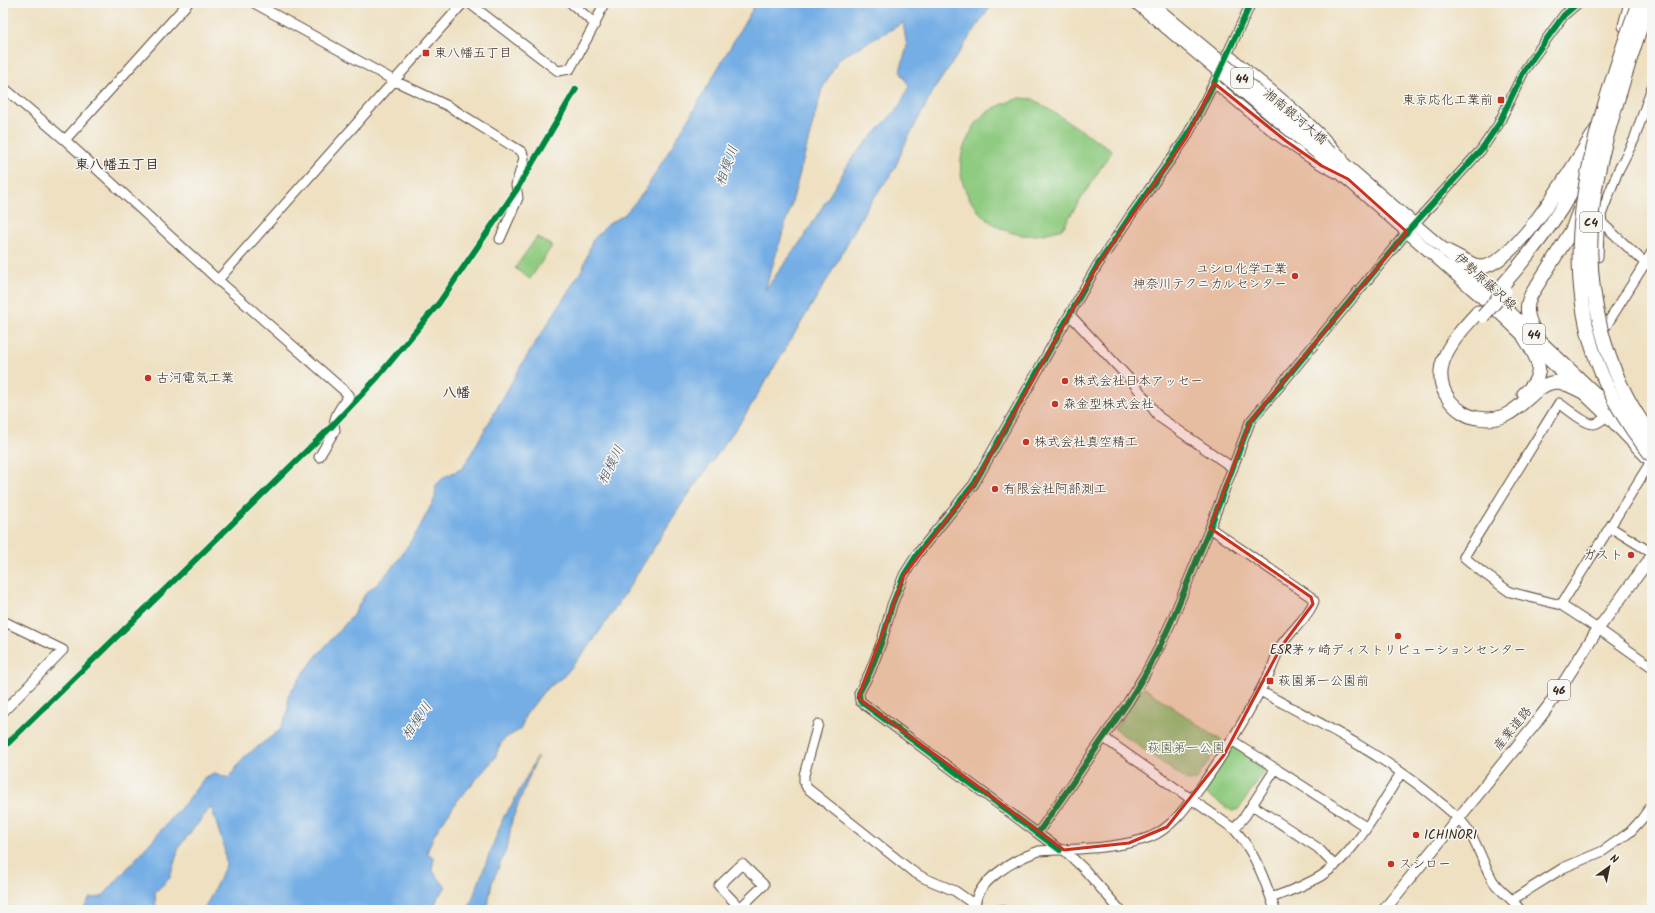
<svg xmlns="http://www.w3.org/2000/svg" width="1655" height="913" viewBox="0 0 1655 913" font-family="Kalam,'Klee One',sans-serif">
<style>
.green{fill:#8fcb80;stroke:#657a4f}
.water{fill:#75aee5;stroke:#586c82;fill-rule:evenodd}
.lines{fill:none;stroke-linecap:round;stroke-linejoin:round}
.minor-casing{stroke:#564536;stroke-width:11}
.major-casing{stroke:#564536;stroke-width:13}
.highway-casing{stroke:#564536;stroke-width:15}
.minor{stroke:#fff;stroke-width:9}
.major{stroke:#fff;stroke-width:11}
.highway{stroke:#fff;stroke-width:13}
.major-bridge-casing{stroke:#564536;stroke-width:13;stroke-linecap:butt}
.highway-bridge-casing{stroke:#564536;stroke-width:15;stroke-linecap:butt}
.major-bridge{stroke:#fff;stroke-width:11}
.highway-bridge{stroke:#fff;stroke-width:13}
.cycleway-casing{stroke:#f6f6f2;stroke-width:8}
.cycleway{stroke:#00873e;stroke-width:6}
.marked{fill:#c8321e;fill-opacity:0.2;stroke:#c8321e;stroke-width:3;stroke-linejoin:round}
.poi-dot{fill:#c8321e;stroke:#f6f6f2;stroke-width:1.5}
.labels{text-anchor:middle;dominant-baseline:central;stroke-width:3;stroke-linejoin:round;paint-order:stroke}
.shield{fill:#f6f6f2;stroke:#73675e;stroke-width:1}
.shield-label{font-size:12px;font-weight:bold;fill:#3b2a1e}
.poi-label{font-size:13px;fill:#3b2a1e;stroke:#f6f6f2;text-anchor:start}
.street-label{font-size:13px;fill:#3b2a1e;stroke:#f6f6f2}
.park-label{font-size:13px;fill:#545a3b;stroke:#f6f6f2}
.neighbourhood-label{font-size:14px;font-weight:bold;fill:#3b2a1e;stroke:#f6f6f2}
.water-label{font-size:14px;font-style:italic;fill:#4f5864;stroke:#f6f6f2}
</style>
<rect width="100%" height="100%" fill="#f6f6f2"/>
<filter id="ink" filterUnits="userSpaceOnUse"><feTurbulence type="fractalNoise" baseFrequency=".025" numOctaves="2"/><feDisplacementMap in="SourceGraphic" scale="8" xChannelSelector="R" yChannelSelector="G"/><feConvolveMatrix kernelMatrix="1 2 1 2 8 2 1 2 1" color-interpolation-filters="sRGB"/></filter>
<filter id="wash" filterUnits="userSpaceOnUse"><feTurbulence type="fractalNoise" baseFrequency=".012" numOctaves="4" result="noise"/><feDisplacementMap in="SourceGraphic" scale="16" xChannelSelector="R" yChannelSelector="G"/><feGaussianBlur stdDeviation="0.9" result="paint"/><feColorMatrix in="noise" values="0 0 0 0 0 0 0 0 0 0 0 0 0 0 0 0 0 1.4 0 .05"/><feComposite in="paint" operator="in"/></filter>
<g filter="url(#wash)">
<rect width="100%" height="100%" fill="#eee0c1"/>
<!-- green -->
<path class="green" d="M 1020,98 L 1033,99 L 1112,150 L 1062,229 C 1049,233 1037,236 1023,235 C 979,230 946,180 967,140 C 971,131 978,119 986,113 C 996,106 1008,102 1020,98 Z
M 537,237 L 552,246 L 530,279 L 515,268 Z
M 1143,687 L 1222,741 L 1196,780 L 1188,781 L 1115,729 Z
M 1234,743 L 1269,764 L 1239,809 L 1232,811 L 1205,793 L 1203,789 Z"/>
<!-- water -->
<path class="water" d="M 756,3 L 993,3 L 935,88 L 905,144 L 894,170 L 866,209 L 830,275 L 744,417 L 681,505 L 622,598 L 591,644 L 564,676 L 544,691 L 525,716 L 521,729 L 504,739 L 499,747 L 495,758 L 458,800 L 435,833 L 427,852 L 434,858 L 432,870 L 446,887 L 438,897 L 433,910 L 204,910 L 226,865 L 224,847 L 211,807 L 179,847 L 170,878 L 155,892 L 156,910 L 83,910 L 90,898 L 102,897 L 187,801 L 205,777 L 215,773 L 229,778 L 244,757 L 280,730 L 288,711 L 288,695 L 314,659 L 354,614 L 365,594 L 376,585 L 396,563 L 418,530 L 435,498 L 436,485 L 444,477 L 463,468 L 522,364 L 583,268 L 592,241 L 607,225 L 624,215 L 644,192 L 689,118 ZM 903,23 L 907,47 L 900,71 L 909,86 L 899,107 L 852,158 L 804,237 L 765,290 L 791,206 L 822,89 L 840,58 Z
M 537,757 L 512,820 L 508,845 L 492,883 L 487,910 L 468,910 L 504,816 L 513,803 Z"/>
</g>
<g filter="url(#ink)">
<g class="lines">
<!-- minor casing -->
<g class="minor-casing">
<path id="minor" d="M 254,3 L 395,81 L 448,106 L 522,152 L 524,158 L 516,185 L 518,198 L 500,239
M 469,3 L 558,71 L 570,69 L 595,24 L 604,3
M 571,3 L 595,24
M 1227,53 C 1267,86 1309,118 1343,158
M 1214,83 C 1252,114 1291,151 1336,173
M 3,87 L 65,140 L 218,280 L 349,395 C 342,406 331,418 335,430 L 319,457
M 65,140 L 188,3
M 1602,223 L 1645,263 L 1652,267
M 1598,257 L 1599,231 L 1602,223 L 1601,215 L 1618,171 L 1634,140 L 1652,87
M 218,280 L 463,3
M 1070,315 L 1135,385 L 1159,417 L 1233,468
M 1606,326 L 1652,252
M 1607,416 C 1603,419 1598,424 1593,424 C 1585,424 1566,408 1559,403 L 1464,557 L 1482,572 L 1510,592 L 1561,605 L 1604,633 L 1652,667
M 1610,527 L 1652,553
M 1561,605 L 1652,460
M 3,621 L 63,650 L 3,712
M 1260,691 C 1320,723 1382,754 1435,798 C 1445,807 1458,816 1466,827 C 1478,844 1483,864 1493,881 C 1500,892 1513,898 1520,910
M 818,724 L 804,775 L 804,781 L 807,788 L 912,871 L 924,878 L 955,891 L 975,905
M 1104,738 L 1234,829 C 1255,852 1265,880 1275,910
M 1233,741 L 1366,827
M 1252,805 L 1318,848 L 1335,866
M 1234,829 L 1245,816 L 1276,768
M 1038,833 L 1128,702 L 1144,676 L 1160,646 L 1172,620 L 1210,528 L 1250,422 L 1407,232 L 1481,150 L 1498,125 L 1524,71 L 1535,55 L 1564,15 L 1578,3
M 1060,850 L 860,701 L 859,693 L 870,672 L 882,641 L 892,605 L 904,575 L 918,553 L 974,484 L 1097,266 L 1131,215 L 1186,138 L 1214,83 L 1251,3
M 1064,850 L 1084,869 L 1120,910
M 1271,898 C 1288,892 1306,885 1321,876 C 1356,854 1379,807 1401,773
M 1512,900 L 1563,868 L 1603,851 L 1630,832 L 1641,820 L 1652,805
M 737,910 L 740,908 L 764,885 L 742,864 L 719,886 L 740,908 L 743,910
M 976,910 C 970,883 1018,858 1039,851 C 1072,849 1119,849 1150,837 C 1174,827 1188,804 1203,784 C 1228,748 1250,711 1270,672 C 1274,664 1276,655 1280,647 C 1290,631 1308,618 1314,601 L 1311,597 L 1210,528
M 1000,910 L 1002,910"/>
</g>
<!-- major casing -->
<g class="major-casing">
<path id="major" d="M 1332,153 L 1445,250 L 1623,419
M 1326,161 L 1497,311 L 1607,416 L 1652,463
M 1384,910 L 1535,724 L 1550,704 L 1598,629 L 1652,556"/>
</g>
<!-- highway casing -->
<g class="highway-casing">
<path id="highway" d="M 1625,26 L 1631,3
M 1445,250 L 1478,267 C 1515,270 1579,156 1598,127
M 1501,287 C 1535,248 1568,206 1588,158
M 1478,312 C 1456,336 1425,368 1450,401 C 1457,410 1468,417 1478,418 C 1520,426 1529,382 1558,382 C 1566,383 1574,388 1581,391
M 1536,336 C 1530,321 1523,311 1531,295 L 1572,230 L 1581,205
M 1524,337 C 1538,359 1548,373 1524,394"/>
</g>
<!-- minor -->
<use href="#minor" class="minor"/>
<!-- major -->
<use href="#major" class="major"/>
<!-- highway -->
<use href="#highway" class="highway"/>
<!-- major-bridge casing -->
<g class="major-bridge-casing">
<path id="major-bridge" d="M 1136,3 L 1326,161
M 1151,3 L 1332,153"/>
</g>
<!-- highway-bridge casing -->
<g class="highway-bridge-casing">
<path id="highway-bridge" d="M 1638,3 C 1583,160 1533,312 1652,456
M 1649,3 C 1639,31 1630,60 1621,89 C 1609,128 1597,167 1593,207 C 1584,288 1603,371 1652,436
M 1483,316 L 1505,291"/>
</g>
<!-- major-bridge -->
<use href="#major-bridge" class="major-bridge"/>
<!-- highway-bridge -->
<use href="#highway-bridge" class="highway-bridge"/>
<!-- cycleway casing -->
<g class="cycleway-casing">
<path id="cycleway" d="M 3,748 L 333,425 L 376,379 L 439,303 L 517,189 L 576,89
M 1038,833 L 1128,702 L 1144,676 L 1160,646 L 1172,620 L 1210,528 L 1250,422 L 1407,232 L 1481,150 L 1498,125 L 1524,71 L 1535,55 L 1564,15 L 1578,3
M 1060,850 L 860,701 L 859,693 L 870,672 L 882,641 L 892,605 L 904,575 L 918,553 L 974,484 L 1097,266 L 1131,215 L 1186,138 L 1214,83 L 1251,3"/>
</g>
<!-- cycleway -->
<use href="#cycleway" class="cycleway"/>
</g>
</g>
<!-- marked area -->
<path class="marked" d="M 1214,83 L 1286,141 L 1322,166 L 1348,179 L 1407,232 L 1250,422 L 1210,528 L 1311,597 L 1313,604 L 1281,647 L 1224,755 L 1167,827 L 1129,843 L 1064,850 L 858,698 L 904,575 L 974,484 L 1097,266 L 1186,138 Z"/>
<!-- markers -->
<g class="poi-dot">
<rect x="422" y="49" width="8" height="8" rx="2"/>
<rect x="1497" y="96" width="8" height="8" rx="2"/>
<circle cx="1295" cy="276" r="4"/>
<circle cx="148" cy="378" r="4"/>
<circle cx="1065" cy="381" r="4"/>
<circle cx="1055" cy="404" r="4"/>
<circle cx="1026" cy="442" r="4"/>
<circle cx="995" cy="489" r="4"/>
<circle cx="1631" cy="555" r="4"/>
<circle cx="1398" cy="636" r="4"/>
<rect x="1266" y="677" width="8" height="8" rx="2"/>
<circle cx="1416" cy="835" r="4"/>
<circle cx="1391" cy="864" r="4"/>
</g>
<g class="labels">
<!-- shield labels -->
<g class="shield">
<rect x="1231" y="68" width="22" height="20" rx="3"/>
<rect x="1580" y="212" width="22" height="20" rx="3"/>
<rect x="1523" y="324" width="22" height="20" rx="3"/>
<rect x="1548" y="680" width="22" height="20" rx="3"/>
</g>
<g class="shield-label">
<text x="1242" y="78">44</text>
<text x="1591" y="222">C4</text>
<text x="1534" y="334">44</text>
<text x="1559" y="690">46</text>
</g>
<!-- poi labels -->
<g class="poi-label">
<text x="434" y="53">東八幡五丁目</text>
<text x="1493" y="100" text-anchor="end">東京応化工業前</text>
<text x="1287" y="269" text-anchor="end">ユシロ化学工業<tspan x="1287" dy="15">神奈川テクニカルセンター</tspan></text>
<text x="156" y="378">古河電気工業</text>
<text x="1073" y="381">株式会社日本アッセー</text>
<text x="1063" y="404">森金型株式会社</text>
<text x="1034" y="442">株式会社真空精工</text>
<text x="1003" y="489">有限会社阿部測工</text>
<text x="1623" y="555" text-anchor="end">ガスト</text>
<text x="1398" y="650" text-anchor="middle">ESR茅ヶ崎ディストリビューションセンター</text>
<text x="1278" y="681">萩園第一公園前</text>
<text x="1424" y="835">ICHINORI</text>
<text x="1399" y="864">スシロー</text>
</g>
<!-- street labels -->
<g class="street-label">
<text transform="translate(1295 117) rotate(40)">湘南銀河大橋</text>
<text transform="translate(1485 282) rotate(42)">伊勢原藤沢線</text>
<text transform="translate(1513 729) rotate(-51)">産業道路</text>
</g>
<!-- park labels -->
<g class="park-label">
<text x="1186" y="748">萩園第一公園</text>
</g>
<!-- neighbourhood labels -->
<g class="neighbourhood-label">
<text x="117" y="165">東八幡五丁目</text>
<text x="456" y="393">八幡</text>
</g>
<!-- water labels -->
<g class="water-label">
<text transform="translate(727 166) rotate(-70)">相模川</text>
<text transform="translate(611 465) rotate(-63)">相模川</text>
<text transform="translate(417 721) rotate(-55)">相模川</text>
</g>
</g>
<!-- margin -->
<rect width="1655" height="913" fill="none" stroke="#f6f6f2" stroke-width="16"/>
<!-- north arrow -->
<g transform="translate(1609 867) rotate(33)" stroke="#f6f6f2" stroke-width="3" paint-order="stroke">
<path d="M0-3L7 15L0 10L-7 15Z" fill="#3b2a1e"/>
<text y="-6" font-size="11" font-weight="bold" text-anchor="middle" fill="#3b2a1e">N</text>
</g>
</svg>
